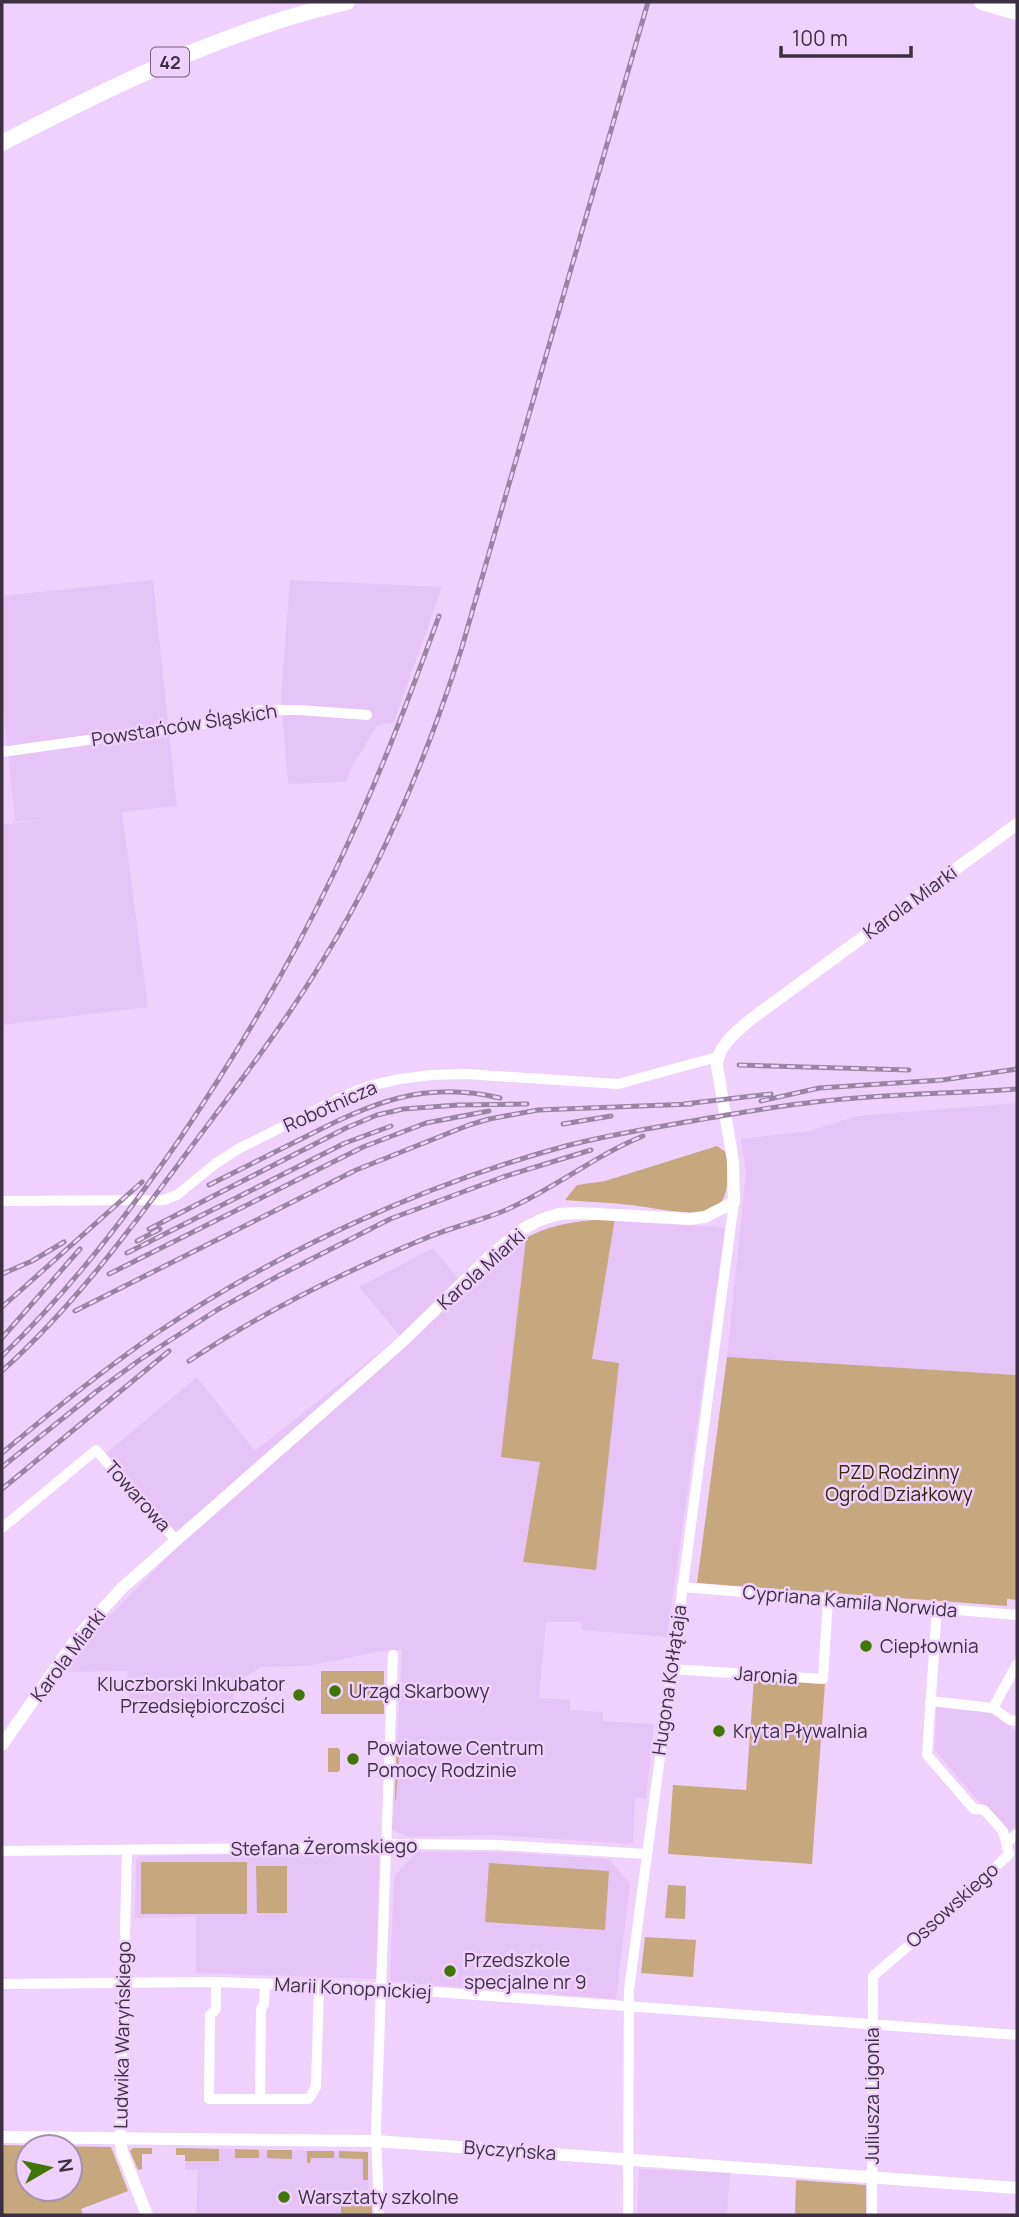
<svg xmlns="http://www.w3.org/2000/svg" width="1019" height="2217" viewBox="0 0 1019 2217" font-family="Manrope,sans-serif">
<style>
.built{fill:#e6c4f7}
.green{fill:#c7a77d;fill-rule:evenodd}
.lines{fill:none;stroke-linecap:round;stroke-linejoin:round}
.minor{stroke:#fff;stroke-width:10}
.tertiary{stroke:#fff;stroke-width:12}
.primary{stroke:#fff;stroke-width:16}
.rail-casing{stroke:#9984a4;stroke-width:5}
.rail{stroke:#efd1fe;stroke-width:2.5;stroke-dasharray:8;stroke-linecap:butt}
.poi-dot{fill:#3f7605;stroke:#efd1fe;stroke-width:2.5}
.labels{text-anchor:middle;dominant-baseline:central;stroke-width:5;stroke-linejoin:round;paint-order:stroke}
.shield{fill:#efd1fe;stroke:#72607a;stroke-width:2}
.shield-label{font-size:18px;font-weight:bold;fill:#3c3042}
.street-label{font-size:19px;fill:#3c3042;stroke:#efd1fe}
.park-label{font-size:19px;fill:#382508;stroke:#efd1fe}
.poi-label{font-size:19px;fill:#3c3042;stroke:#efd1fe;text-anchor:start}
</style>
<rect width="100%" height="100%" fill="#efd1fe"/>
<!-- built -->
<path class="built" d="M 153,580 L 177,806 L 122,812 L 148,1007 L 2,1025 L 2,825 L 49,819 L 15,822 L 2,696 L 2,596 Z
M 290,580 L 442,587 L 394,722 L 377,726 L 353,765 L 346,782 L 288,784 L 281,697 Z
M 1017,1103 L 1017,1375 L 727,1357 L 746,1172 L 741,1139 L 809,1131 L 857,1116 Z
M 615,1218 L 725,1228 L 667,1637 L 582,1630 L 582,1622 L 546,1622 L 539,1698 L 570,1700 L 570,1710 L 603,1712 L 603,1721 L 654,1724 L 646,1798 L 635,1798 L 633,1844 L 491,1835 L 409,1837 L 392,1830 L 402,1650 L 387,1650 L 308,1666 L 261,1667 L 236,1683 L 231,1712 L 130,1713 L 127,1671 L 59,1672 L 96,1630 L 180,1544 L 105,1454 L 197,1377 L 255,1451 L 400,1336 L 359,1287 L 433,1248 L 459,1279 L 526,1238 L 502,1456 L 540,1462 L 523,1562 L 619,1363 L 592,1360 Z
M 936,1707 L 991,1712 L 1006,1722 L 1017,1734 L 1017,1825 L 1009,1832 L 985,1805 L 977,1800 L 935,1750 Z
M 377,1852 L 379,1856 L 376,1979 L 196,1973 L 196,1917 L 135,1918 L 136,1859 L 139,1856 Z
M 417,1852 L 499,1852 L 609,1859 L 630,1884 L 616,1999 L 393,1982 L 390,1979 L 394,1876 Z
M 185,2148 L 368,2152 L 369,2215 L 196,2215 L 198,2170 L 185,2170 Z
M 639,2169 L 730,2173 L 727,2215 L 637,2215 Z"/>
<!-- green -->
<path class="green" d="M 717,1146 L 727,1153 C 727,1171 732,1199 713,1209 C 697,1218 650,1207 631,1205 C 609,1202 587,1202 565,1200 L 577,1185 L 605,1181 Z
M 615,1218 L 592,1359 L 619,1363 L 596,1570 L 523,1562 L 540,1462 L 501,1457 L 526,1238 C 555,1222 582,1221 615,1218 Z
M 727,1357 L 1017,1375 L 1017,1600 L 1007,1599 L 1007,1606 L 697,1583 Z
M 321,1671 L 384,1671 L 384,1714 L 321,1714 Z
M 754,1678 L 825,1683 L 812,1864 L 668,1854 L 673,1785 L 746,1790 Z
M 399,1741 L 400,1743 L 396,1800 L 395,1799 L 397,1742 Z
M 328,1748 L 338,1748 L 340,1750 L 340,1770 L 338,1772 L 328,1772 Z
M 141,1862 L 247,1862 L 247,1914 L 141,1914 Z
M 489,1863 L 609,1871 L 605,1930 L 485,1922 Z
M 256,1866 L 287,1866 L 287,1913 L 257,1913 Z
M 668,1885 L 686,1886 L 685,1919 L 665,1918 Z
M 645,1937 L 696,1940 L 693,1977 L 641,1973 Z
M 2,2145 L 111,2147 L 128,2191 L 81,2209 L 83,2215 L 2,2215 ZM 28,2147 L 70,2147 L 70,2189 L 28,2189 Z
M 133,2148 L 152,2148 L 152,2154 L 142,2154 L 142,2169 L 138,2170 L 130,2151 Z
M 176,2148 L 219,2149 L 219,2161 L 185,2161 L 185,2155 L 176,2155 Z
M 235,2149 L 259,2150 L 259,2158 L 235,2158 Z
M 267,2150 L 292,2150 L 292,2159 L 267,2158 Z
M 307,2151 L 334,2151 L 334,2158 L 311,2158 L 310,2163 L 307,2163 Z
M 339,2151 L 368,2152 L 368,2180 L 363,2180 L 363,2159 L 339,2158 Z
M 796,2180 L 866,2185 L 866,2215 L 795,2215 Z
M 341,2191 L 371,2191 L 372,2215 L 341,2215 Z"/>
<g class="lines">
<!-- minor -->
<path class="minor" d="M 2,752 L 216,722 L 258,710 L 299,710 L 367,715
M 2,1201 L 164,1200 L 177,1195 L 215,1164 L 238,1149 L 342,1097 L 369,1086 L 400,1079 L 431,1075 L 466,1074 L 618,1084 L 717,1057
M 2,1528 L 96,1450 L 176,1540
M 682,1587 L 1017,1615
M 671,1669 L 823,1679 L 828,1599
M 930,1701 L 993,1708 L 1017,1664
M 993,1708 L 1010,1720 L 1017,1721
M 1006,1843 L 1017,1834
M 2,1851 L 381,1847 L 393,1844 L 499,1845 L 646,1854
M 216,1982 L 216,2009 L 210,2015 L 209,2099 L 260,2099 L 261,2009 L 264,2004 L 265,1984
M 2,1984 L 216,1982 L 382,1988 L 1017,2035
M 260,2099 L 309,2099 L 316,2087 L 319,1986
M 120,2138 L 127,1850
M 379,2215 L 376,2130 L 393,1655
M 628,2215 L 629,1990 L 734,1202
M 872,2215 L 873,1976 L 949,1911 L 1009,1854 L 1003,1831 L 984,1810 L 974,1809 L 927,1755 L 937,1608"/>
<!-- tertiary -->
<path class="tertiary" d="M 2,1745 L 79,1635 L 122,1588 L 403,1341 L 489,1257 L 521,1230 L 540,1220 L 559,1214 L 579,1213 L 690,1219 L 705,1217 L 734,1202 L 733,1161 L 717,1066 C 718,1045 735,1033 750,1020 L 1017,824
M 2,2137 L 376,2141 L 1017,2188
M 120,2138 L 122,2152 L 147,2215"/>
<!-- primary -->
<path class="primary" d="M 982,2 L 1017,12
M 2,143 C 112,86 225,30 347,2"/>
<!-- rail casing -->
<g class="rail-casing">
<path id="rail" d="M 739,1065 L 909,1070
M 761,1101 L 819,1088 L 942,1080 L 1017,1069
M 684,1104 L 771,1094
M 563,1124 L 611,1116
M 209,1185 C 241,1169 273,1153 305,1137 C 372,1103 423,1080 500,1098
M 149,1229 L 346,1128 L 377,1115 L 403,1109 L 458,1105 L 527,1104
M 137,1241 L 160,1229
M 127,1253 L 345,1143 L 391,1126
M 2,1274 L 32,1261 L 64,1242
M 109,1274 L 363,1147 L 426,1123 L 489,1111
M 2,1307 L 142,1182
M 75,1311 L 356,1170 L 469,1125 L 489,1119 L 538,1110 L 692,1104
M 2,1338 L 80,1249
M 2,1356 C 70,1290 126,1217 179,1140 C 236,1055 289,967 333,875 C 374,791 407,704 439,616
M 189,1361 C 263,1312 343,1272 426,1238 C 452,1227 480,1221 506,1210 C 554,1189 594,1156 643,1136
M 2,1371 C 73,1307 129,1231 186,1154 C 233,1091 282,1028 323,960 C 384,862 427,757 462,647 L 648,2
M 2,1453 C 52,1411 102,1371 155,1334 C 277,1252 420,1186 562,1147 C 606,1135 652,1128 698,1120 C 734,1114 770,1107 807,1103 C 877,1094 947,1094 1017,1089
M 2,1467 L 97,1391 L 141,1359 L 217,1310 L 280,1275 L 390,1219 L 503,1177 L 591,1150
M 2,1489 L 169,1351"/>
</g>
<!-- rail -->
<use href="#rail" class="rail"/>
</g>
<!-- markers -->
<g class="poi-dot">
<circle cx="866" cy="1646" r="7"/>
<circle cx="335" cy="1691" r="7"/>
<circle cx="299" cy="1695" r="7"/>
<circle cx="719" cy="1731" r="7"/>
<circle cx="353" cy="1759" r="7"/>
<circle cx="450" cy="1971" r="7"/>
<circle cx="284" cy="2197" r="7"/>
</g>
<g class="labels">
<!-- shield labels -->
<rect class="shield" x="151" y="47.5" width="38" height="29" rx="5"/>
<g class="shield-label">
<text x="170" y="62">42</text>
</g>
<!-- street labels -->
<g class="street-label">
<text transform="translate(184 725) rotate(-9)">Powstańców Śląskich</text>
<text transform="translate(910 902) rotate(-36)">Karola Miarki</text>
<text transform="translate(330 1106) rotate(-24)">Robotnicza</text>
<text transform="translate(481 1269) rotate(-42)">Karola Miarki</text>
<text transform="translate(138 1496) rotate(48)">Towarowa</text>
<text transform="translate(850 1601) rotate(5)">Cypriana Kamila Norwida</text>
<text transform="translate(68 1655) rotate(-53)">Karola Miarki</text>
<text transform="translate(766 1675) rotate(4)">Jaronia</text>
<text transform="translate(669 1680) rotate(-82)">Hugona Kołłątaja</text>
<text transform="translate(324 1847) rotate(-1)">Stefana Żeromskiego</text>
<text transform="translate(952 1905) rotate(-42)">Ossowskiego</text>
<text transform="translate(353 1988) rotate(3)">Marii Konopnickiej</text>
<text transform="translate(122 2035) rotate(-89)">Ludwika Waryńskiego</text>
<text transform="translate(872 2096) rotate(-90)">Juliusza Ligonia</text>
<text transform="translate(510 2150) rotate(4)">Byczyńska</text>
</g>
<!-- park labels -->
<g class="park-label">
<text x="899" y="1472">PZD Rodzinny<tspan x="899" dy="22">Ogród Działkowy</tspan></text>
</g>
<!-- poi labels -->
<g class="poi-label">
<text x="880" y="1646">Ciepłownia</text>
<text x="285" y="1684" text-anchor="end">Kluczborski Inkubator<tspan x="285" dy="22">Przedsiębiorczości</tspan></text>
<text x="349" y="1691">Urząd Skarbowy</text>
<text x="733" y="1731">Kryta Pływalnia</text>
<text x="367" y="1748">Powiatowe Centrum<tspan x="367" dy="22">Pomocy Rodzinie</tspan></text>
<text x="464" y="1960">Przedszkole<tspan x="464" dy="22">specjalne nr 9</tspan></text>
<text x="298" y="2197">Warsztaty szkolne</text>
</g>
</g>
<!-- border -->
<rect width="1019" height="2217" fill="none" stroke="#3c3042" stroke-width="7"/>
<!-- north arrow -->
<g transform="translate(49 2168) rotate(81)"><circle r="33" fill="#efd1fe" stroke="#a791b3" stroke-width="2"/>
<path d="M0-5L12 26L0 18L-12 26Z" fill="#3f7605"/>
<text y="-10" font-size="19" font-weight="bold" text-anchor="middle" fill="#3c3042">N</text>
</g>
<!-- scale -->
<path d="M781 46v10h130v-10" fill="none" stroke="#3c3042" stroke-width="3.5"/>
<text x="792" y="46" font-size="21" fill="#3c3042" stroke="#efd1fe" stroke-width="5" paint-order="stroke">100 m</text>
</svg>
